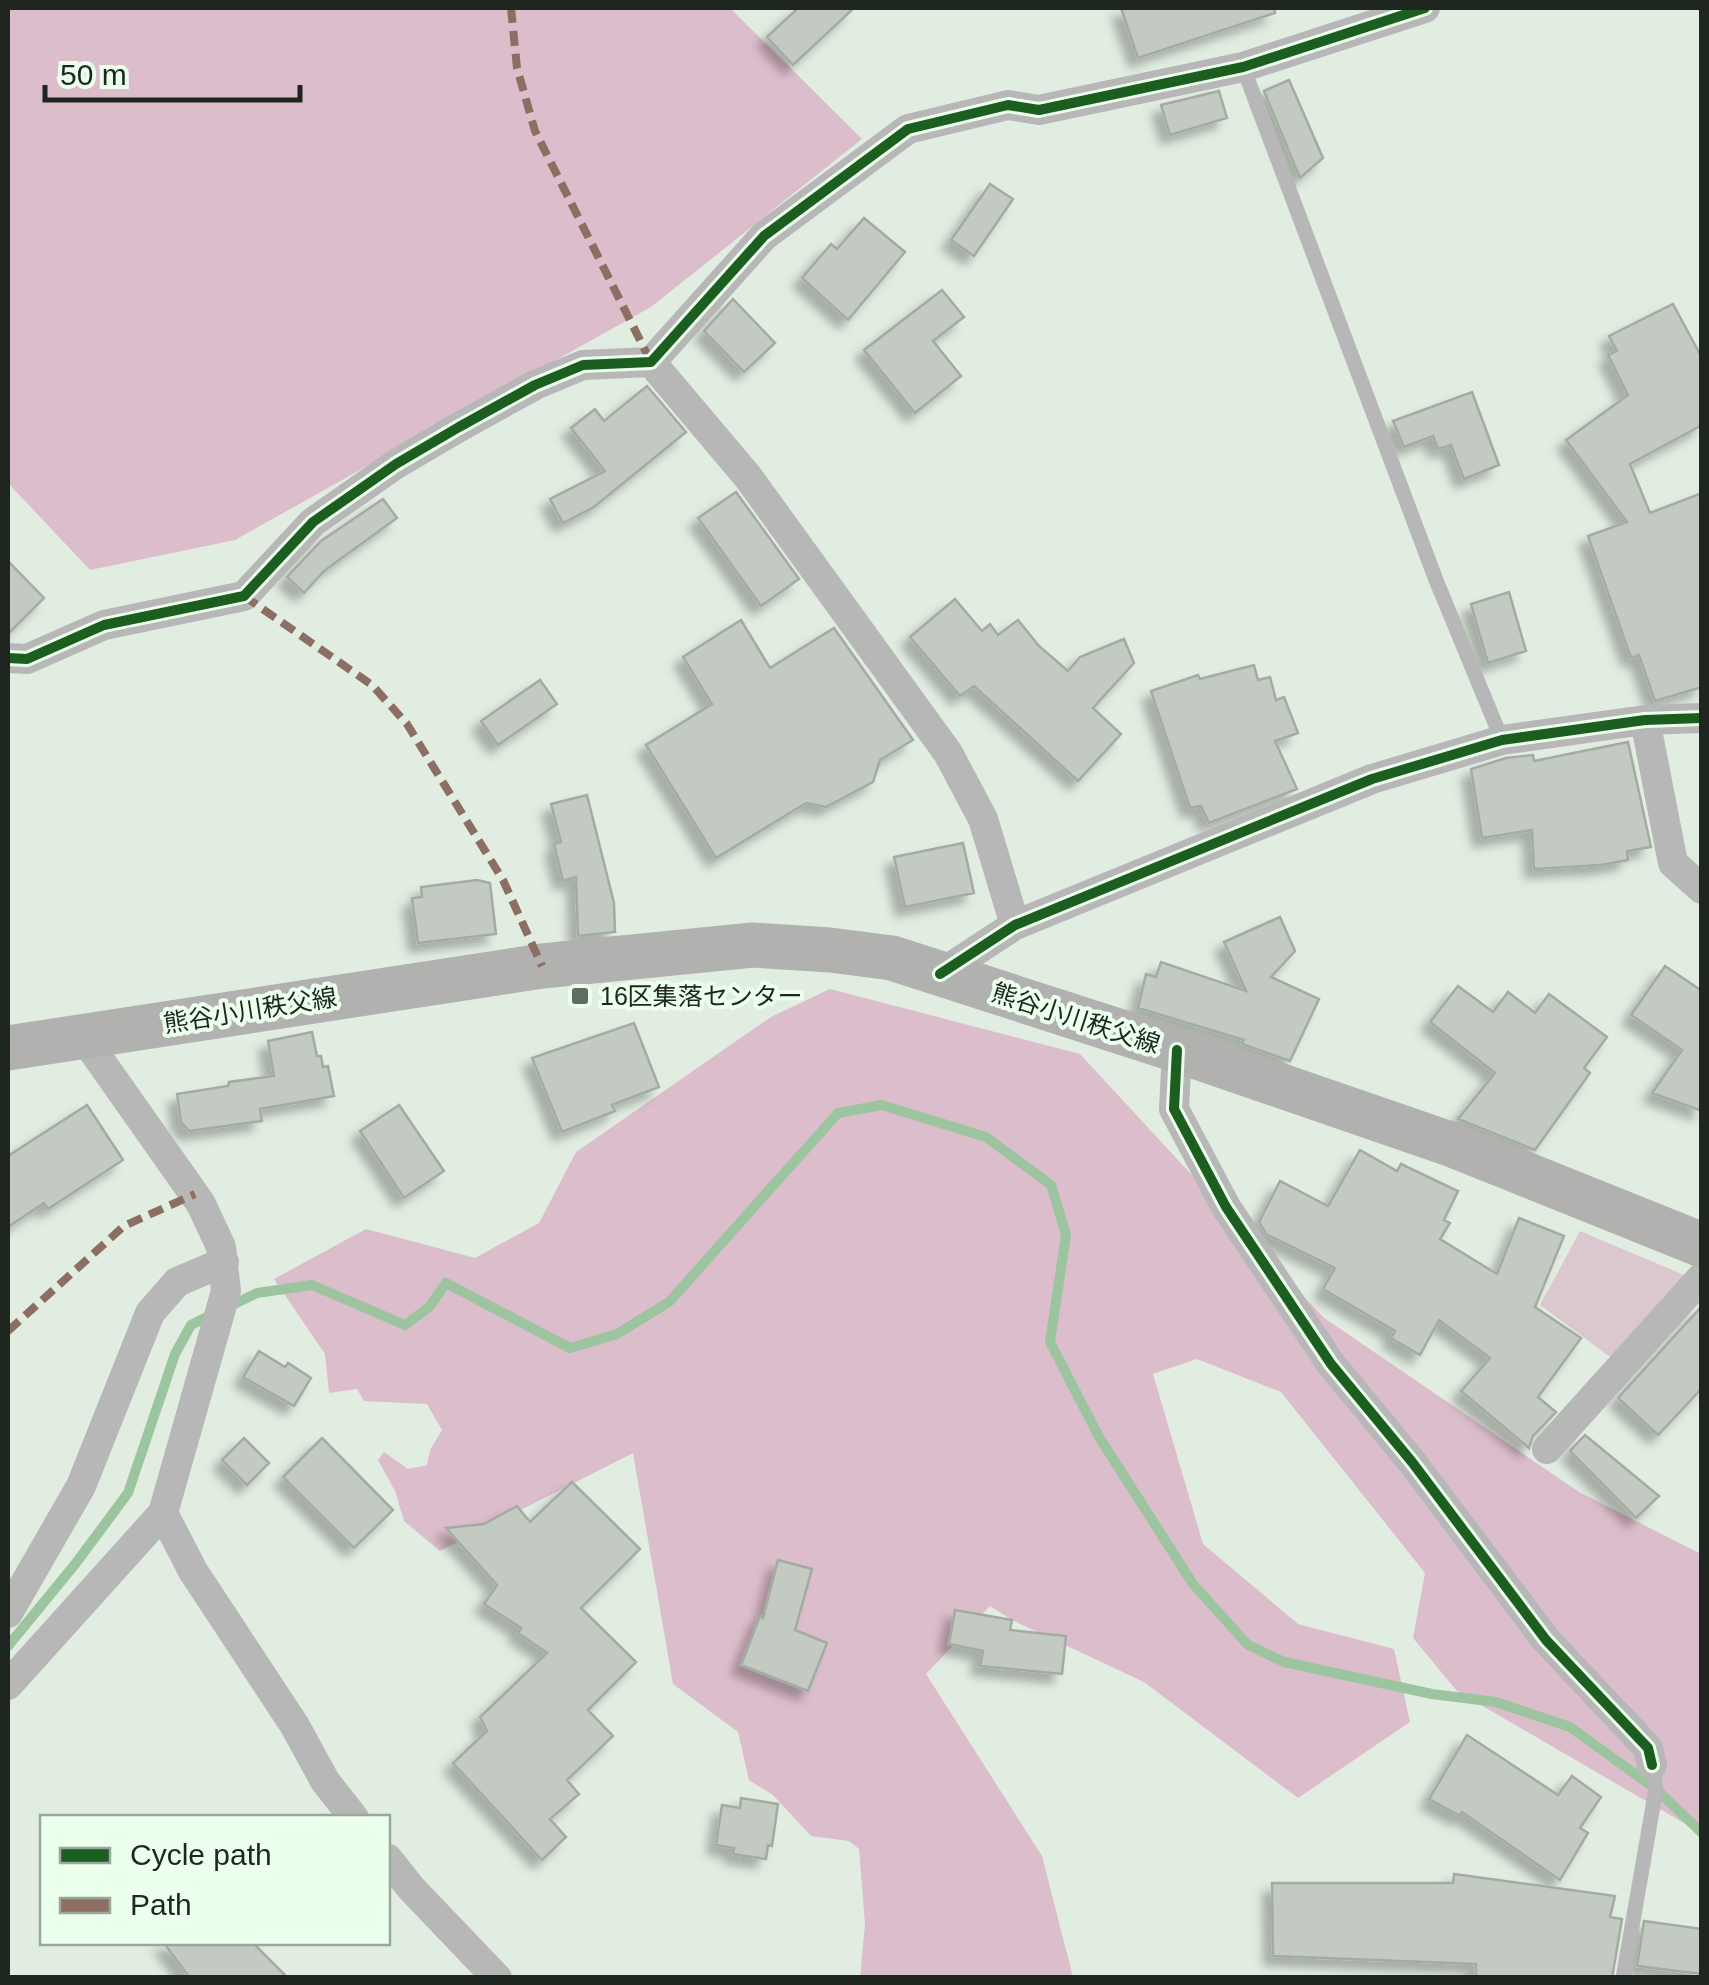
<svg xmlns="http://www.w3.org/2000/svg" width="1709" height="1985" viewBox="0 0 1709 1985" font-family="Helvetica,'Noto Sans JP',sans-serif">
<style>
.green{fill:#dbc8cf}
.forest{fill:#dcbdcb}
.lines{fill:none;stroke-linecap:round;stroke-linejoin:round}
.stream{stroke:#9cc59f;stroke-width:10}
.building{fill:#c2cac2;stroke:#a3aba3;stroke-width:2.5;filter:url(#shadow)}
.lane{stroke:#b8b7b7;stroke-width:15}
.street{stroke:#b8b7b7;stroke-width:30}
.primary{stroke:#b1b1af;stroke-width:45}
.quiet{stroke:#8d6e63;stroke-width:8;stroke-dasharray:15 8;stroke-linecap:butt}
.cycleway-casing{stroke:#ebffec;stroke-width:16}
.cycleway{stroke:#1b5e20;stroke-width:10}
.poi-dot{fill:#636c63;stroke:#ebffec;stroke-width:4}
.labels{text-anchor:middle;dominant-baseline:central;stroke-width:8;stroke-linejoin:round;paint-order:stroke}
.poi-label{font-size:25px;fill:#1e261f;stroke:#ebffec;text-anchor:start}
.street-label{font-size:25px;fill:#1e261f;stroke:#ebffec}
</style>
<defs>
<filter id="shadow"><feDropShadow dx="-9" dy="9" stdDeviation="5" flood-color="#0004"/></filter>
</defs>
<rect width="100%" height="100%" fill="#e2ede2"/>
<!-- green -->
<path class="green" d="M 1580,1231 L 1696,1280 L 1617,1362 L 1540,1305 Z"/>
<!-- forest -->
<path class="forest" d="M 8,8 L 730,8 L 862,139 L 651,307 L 235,540 L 90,570 L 8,483 Z
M 830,989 L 1080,1054 L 1323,1317 L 1579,1492 L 1701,1554 L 1701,1833 L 1457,1691 L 1413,1638 L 1425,1573 L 1281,1392 L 1197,1359 L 1153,1374 L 1203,1544 L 1298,1624 L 1394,1649 L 1410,1722 L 1298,1798 L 1144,1682 L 1012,1620 L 990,1606 L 926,1674 L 1042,1856 L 1073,1977 L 860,1977 L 865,1924 L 859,1849 L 849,1841 L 811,1836 L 773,1795 L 749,1780 L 738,1732 L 673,1684 L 633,1453 L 440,1551 L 404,1521 L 395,1491 L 378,1460 L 384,1452 L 408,1469 L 427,1465 L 430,1450 L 442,1430 L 427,1404 L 364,1401 L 357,1389 L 329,1393 L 325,1354 L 274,1279 L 366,1229 L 475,1258 L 539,1223 L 576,1152 L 771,1017 Z"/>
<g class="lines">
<!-- stream -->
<path class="stream" d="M 228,1307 L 257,1293 L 312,1285 L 405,1325 L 429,1307 L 446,1283 L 570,1348 L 617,1334 L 669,1302 L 838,1113 L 882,1105 L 986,1137 L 1051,1185 L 1066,1235 L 1050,1342 L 1099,1437 L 1193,1584 L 1248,1645 L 1284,1662 L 1432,1694 L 1496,1702 L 1570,1727 L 1656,1789 L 1702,1833
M 8,1646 L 76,1563 L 128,1493 L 175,1354 L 191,1325 L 213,1314"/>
</g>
<!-- building -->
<path class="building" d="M 798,8 L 854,8 L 793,65 L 767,37 Z
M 1121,8 L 1274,8 L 1275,13 L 1138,58 Z
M 1289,80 L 1323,158 L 1300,178 L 1264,91 Z
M 1219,91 L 1227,118 L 1170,135 L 1161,105 Z
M 990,184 L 1013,199 L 974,256 L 951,240 Z
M 864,218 L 905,252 L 848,320 L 802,278 L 831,244 L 837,249 Z
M 942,290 L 964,317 L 933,341 L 961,376 L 915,413 L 864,350 Z
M 733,299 L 775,343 L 744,372 L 704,331 Z
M 1673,304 L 1702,358 L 1702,425 L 1630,464 L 1650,513 L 1702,493 L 1702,687 L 1655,701 L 1639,655 L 1631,658 L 1588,536 L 1627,522 L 1566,440 L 1628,395 L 1608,355 L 1617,351 L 1609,336 Z
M 647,386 L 686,432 L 594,507 L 563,523 L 550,499 L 605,471 L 571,428 L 595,409 L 604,421 Z
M 1472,392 L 1499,465 L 1464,479 L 1451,445 L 1438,449 L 1433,436 L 1404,447 L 1393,421 Z
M 736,492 L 799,579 L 761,606 L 698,518 Z
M 383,499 L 397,518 L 324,571 L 304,593 L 287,577 L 321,541 Z
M 8,561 L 44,598 L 8,634 Z
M 1509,592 L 1526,651 L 1488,663 L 1471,604 Z
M 955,599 L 982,631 L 990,624 L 998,635 L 1018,620 L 1039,646 L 1068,671 L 1080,657 L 1124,639 L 1134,663 L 1093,708 L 1121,734 L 1078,781 L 974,686 L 960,696 L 910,637 Z
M 741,620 L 770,668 L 834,628 L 913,740 L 880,760 L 873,782 L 826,807 L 806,803 L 716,858 L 646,745 L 712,704 L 683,657 Z
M 1254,665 L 1258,680 L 1270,677 L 1276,700 L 1284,697 L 1298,733 L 1275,741 L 1297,789 L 1209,823 L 1201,806 L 1190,808 L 1151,691 L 1198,675 L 1200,679 Z
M 540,680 L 557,704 L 498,745 L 481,721 Z
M 1628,742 L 1651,847 L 1627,851 L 1628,860 L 1601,865 L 1534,869 L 1532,830 L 1482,838 L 1471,769 L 1506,758 L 1533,755 L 1534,761 Z
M 587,795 L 614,903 L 615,932 L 578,936 L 576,877 L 563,881 L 554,844 L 561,842 L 551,804 Z
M 963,843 L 974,893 L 905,907 L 894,857 Z
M 477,880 L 490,883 L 496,934 L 418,943 L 412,898 L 422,897 L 421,887 Z
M 1280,917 L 1295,951 L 1271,977 L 1319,999 L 1290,1061 L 1242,1044 L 1244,1040 L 1138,1008 L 1146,974 L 1156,977 L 1161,962 L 1246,991 L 1224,942 Z
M 1665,966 L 1702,991 L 1702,1111 L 1652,1093 L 1682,1050 L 1631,1015 Z
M 1458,986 L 1493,1012 L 1508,992 L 1535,1013 L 1549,994 L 1607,1037 L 1584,1068 L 1590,1073 L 1535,1150 L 1458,1119 L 1495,1073 L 1430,1022 Z
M 634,1023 L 659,1087 L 612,1105 L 615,1111 L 562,1132 L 532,1058 Z
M 312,1032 L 317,1056 L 321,1056 L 323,1067 L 328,1066 L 334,1096 L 260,1109 L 262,1121 L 189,1131 L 181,1122 L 177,1094 L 228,1086 L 229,1082 L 274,1076 L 268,1041 Z
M 87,1105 L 123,1160 L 48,1209 L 44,1203 L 8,1227 L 8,1156 Z
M 399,1105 L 444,1171 L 404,1198 L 360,1131 Z
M 1360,1150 L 1397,1171 L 1401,1164 L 1458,1191 L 1444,1220 L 1450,1223 L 1440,1239 L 1497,1274 L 1519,1218 L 1564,1236 L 1535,1307 L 1581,1338 L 1538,1397 L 1556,1412 L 1533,1436 L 1529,1448 L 1461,1391 L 1490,1358 L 1439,1320 L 1420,1355 L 1391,1338 L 1395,1331 L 1323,1289 L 1335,1268 L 1266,1234 L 1259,1222 L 1280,1181 L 1328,1206 Z
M 1702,1306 L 1702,1388 L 1658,1435 L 1618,1398 Z
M 259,1351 L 285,1367 L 288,1363 L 311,1378 L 294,1406 L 243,1377 Z
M 1585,1435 L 1659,1496 L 1636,1518 L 1570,1451 Z
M 244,1438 L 269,1463 L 247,1485 L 222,1460 Z
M 322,1438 L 393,1510 L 354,1548 L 283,1477 Z
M 572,1482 L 640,1549 L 581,1608 L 636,1662 L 588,1710 L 613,1736 L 567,1780 L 579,1794 L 550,1819 L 566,1837 L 542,1860 L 453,1763 L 487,1731 L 480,1717 L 547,1653 L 518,1633 L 521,1628 L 484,1604 L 497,1585 L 446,1528 L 484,1524 L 517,1506 L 530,1522 Z
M 778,1560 L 812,1569 L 795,1630 L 827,1643 L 808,1691 L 741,1665 L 760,1616 L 763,1618 Z
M 955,1610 L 1012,1620 L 1010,1630 L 1066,1636 L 1062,1674 L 980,1666 L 983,1651 L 949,1644 Z
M 1467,1735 L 1558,1795 L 1572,1776 L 1601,1797 L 1580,1828 L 1588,1833 L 1560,1880 L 1462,1812 L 1460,1816 L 1429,1799 Z
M 741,1798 L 778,1804 L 772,1846 L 768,1845 L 766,1859 L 733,1854 L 734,1848 L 716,1845 L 722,1805 L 740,1808 Z
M 1454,1874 L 1615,1896 L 1610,1917 L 1622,1919 L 1612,1978 L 1476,1978 L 1476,1964 L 1273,1956 L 1272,1883 L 1453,1883 Z
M 1644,1921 L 1702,1929 L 1702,1974 L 1637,1966 Z
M 163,1942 L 252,1942 L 288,1978 L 190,1978 Z"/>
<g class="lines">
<!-- lane -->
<path class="lane" d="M 1243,67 L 1436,580 L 1502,740
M 1623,1978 L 1656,1789 L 1652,1765"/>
<!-- street -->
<path class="street" d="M 651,362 L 748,477 L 948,753 L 983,819 L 1015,925
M 8,658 L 27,659 L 104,625 L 244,596 L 313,522 L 396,464 L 459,427 L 535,385 L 583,365 L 651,362 L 764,236 L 908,129 L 1008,105 L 1039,110 L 1243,67 L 1425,8
M 1645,720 L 1673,863 L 1702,889
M 940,974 L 1015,925 L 1372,779 L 1502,740 L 1645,720 L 1702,718
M 1177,1050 L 1174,1109 L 1226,1207 L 1331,1364 L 1412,1462 L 1546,1640 L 1648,1748 L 1652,1765
M 1547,1449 L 1702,1277
M 163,1513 L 193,1571 L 295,1726 L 325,1781 L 354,1818
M 8,1613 L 81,1486 L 150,1313 L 177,1282 L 224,1262
M 8,1685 L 163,1513 L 226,1291 L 221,1247 L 201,1204 L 82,1035
M 388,1859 L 411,1888 L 497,1978"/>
<!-- primary -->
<path class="primary" d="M 8,1048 L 542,966 L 753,945 L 830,950 L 892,958 L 1177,1050 L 1453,1145 L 1702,1245"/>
<!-- quiet -->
<path class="quiet" d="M 511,8 L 517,68 L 535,131 L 651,362
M 244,596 L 372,685 L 407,724 L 503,880 L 542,966
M 8,1331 L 124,1226 L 195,1194"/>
<!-- cycleway casing -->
<g class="cycleway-casing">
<path id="cycleway" d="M 8,658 L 27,659 L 104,625 L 244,596 L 313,522 L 396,464 L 459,427 L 535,385 L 583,365 L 651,362 L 764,236 L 908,129 L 1008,105 L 1039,110 L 1243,67 L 1425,8
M 940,974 L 1015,925 L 1372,779 L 1502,740 L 1645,720 L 1702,718
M 1177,1050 L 1174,1109 L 1226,1207 L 1331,1364 L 1412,1462 L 1546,1640 L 1648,1748 L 1652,1765"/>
</g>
<!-- cycleway -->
<use href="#cycleway" class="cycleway"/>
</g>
<!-- markers -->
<rect class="poi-dot" x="570" y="986" width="20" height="20" rx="5"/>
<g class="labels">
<!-- poi labels -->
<g class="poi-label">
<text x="600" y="996">16区集落センター</text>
</g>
<!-- street labels -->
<g class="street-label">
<text transform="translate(250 1010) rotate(-9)">熊谷小川秩父線</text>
<text transform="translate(1076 1018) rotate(18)">熊谷小川秩父線</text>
</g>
</g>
<!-- border -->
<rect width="1709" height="1985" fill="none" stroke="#1e261f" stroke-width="20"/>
<!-- legend -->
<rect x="40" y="1815" width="350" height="130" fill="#ebffec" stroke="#99a89a" stroke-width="2.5"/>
<rect x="60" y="1848" width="50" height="15" fill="#1b5e20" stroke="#99a89a" stroke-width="2.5"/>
<text x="130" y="1865" font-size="30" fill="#1e261f">Cycle path</text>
<rect x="60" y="1898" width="50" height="15" fill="#8d6e63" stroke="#99a89a" stroke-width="2.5"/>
<text x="130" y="1915" font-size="30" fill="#1e261f">Path</text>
<!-- scale -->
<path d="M45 85v15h255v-15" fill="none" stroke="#1e261f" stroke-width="5"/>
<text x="60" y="85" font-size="30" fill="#1e261f" stroke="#ebffec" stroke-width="8" paint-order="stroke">50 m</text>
</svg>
